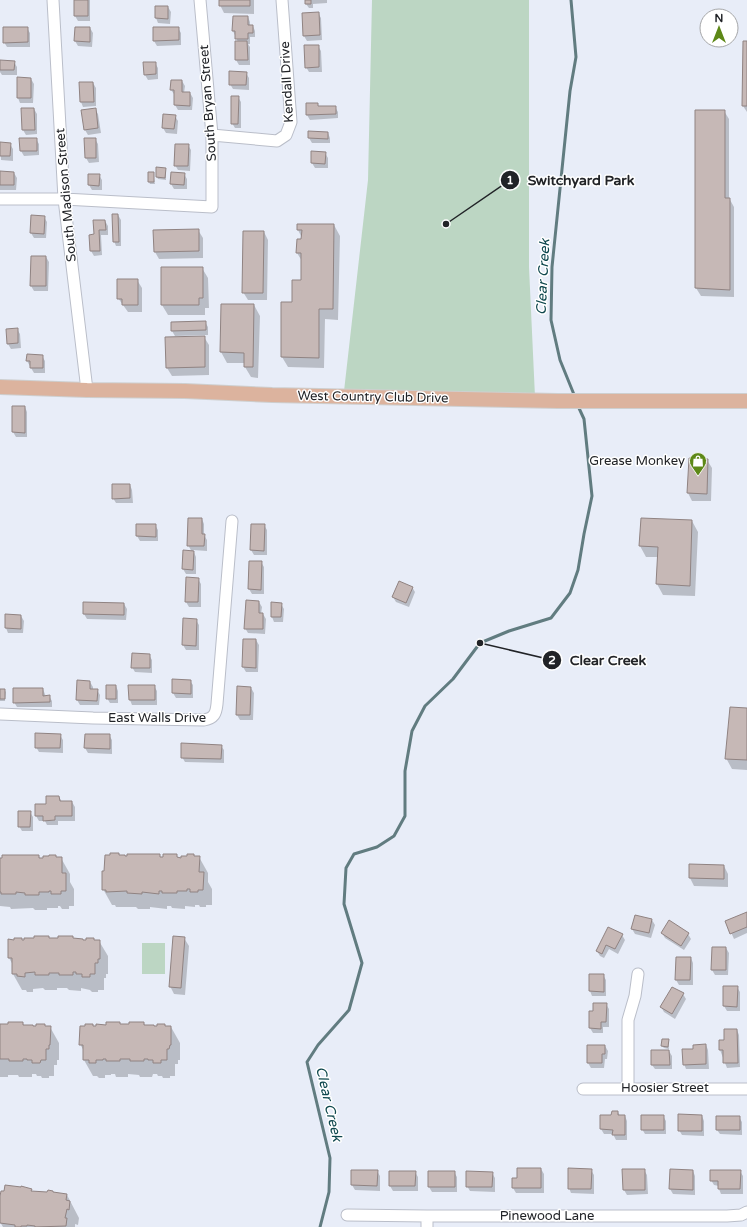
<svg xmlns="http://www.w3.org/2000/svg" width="747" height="1227" viewBox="0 0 747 1227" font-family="'Varela Round',sans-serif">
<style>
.green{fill:#bcd6c3}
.shadow{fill:#0003}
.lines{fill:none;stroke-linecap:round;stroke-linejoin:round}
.stream{stroke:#617c80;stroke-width:3}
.building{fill:#c6b8b6;stroke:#908382}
.minor-casing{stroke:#babec9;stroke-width:13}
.major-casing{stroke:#cecfcf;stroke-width:16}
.minor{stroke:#fff;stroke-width:11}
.major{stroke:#dcb39e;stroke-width:14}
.labels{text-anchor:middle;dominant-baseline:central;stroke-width:3;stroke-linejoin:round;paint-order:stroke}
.street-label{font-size:13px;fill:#212327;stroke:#fff}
.poi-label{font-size:13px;fill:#212327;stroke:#fff;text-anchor:end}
.water-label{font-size:14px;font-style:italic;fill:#0e474d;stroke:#fff}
.leader{fill:none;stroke:#212327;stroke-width:1.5}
.callout-dot{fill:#212327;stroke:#fff;stroke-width:1.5}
.mark-label{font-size:12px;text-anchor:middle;font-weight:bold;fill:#fff}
.callout-label{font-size:14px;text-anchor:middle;font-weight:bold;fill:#212327;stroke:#fff;stroke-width:3;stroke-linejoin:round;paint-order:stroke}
</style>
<rect width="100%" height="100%" fill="#e8edf8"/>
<!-- green -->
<path class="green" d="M 372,0 L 529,0 L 529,267 L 535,397 L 343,400 L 368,180 Z
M 142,943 L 165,943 L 165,974 L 142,974 Z"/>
<!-- shadow -->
<path class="shadow" d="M 75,0 L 90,0 L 90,21 L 78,21 L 75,16 Z
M 220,0 L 254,0 L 254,14 L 224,13 L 220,5 Z
M 306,0 L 327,0 L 327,3 L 313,4 L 313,8 L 309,8 L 306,4 Z
M 156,7 L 168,7 L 171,12 L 170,24 L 158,23 L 156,18 Z
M 318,13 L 321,18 L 322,40 L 307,41 L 304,36 Z
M 234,17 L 248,17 L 250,22 L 250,26 L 253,26 L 255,31 L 255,37 L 250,37 L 250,44 L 248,44 L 250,47 L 250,65 L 239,65 L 236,60 L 236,42 L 238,42 L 233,31 Z
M 27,28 L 30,33 L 30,47 L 7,47 L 4,42 Z
M 76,28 L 90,28 L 93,33 L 92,47 L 78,46 L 75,41 Z
M 178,28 L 181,33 L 181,45 L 157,46 L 154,41 Z
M 747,42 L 747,112 L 743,106 Z
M 318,46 L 321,51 L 322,72 L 309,72 L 306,67 Z
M 0,61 L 14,62 L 17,67 L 17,75 L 2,75 L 0,72 Z
M 155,63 L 158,68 L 158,79 L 148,80 L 145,75 Z
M 246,73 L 249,78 L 249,90 L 233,89 L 230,84 Z
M 31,79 L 34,84 L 33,103 L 20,103 L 18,98 Z
M 182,81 L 185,86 L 184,93 L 190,93 L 193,98 L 192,110 L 178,110 L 175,105 L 174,94 L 171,90 Z
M 93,83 L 96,88 L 96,106 L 83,107 L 81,102 Z
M 238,97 L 241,102 L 241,128 L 235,128 L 232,123 Z
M 307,104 L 317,104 L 319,107 L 335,107 L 338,112 L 338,118 L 310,120 L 307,115 Z
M 34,109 L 37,114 L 37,134 L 26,135 L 23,130 Z
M 95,109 L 98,114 L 101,133 L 88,135 L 85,130 Z
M 724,111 L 729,119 L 729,198 L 734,207 L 734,297 L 701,296 L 696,288 Z
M 175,116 L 178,121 L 177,134 L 166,133 L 163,128 Z
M 328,133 L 330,138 L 330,143 L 312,143 L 309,138 Z
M 36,139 L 39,144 L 39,155 L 24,156 L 21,151 Z
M 95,139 L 98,144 L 99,162 L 89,163 L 86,158 Z
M 0,143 L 10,144 L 13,149 L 13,161 L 1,160 Z
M 188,145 L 191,150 L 190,171 L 178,170 L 175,165 Z
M 312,152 L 325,153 L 328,158 L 328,168 L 315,168 L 312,163 Z
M 157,168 L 165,169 L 166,171 L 166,180 L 158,179 L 157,177 Z
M 0,172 L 14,173 L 17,178 L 16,190 L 0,190 Z
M 153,173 L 155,184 L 150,184 L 149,182 Z
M 184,174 L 187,179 L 187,189 L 174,189 L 171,184 Z
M 89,175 L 99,175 L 102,180 L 102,190 L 92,190 L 89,185 Z
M 118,215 L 121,220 L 121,246 L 116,246 L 114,241 Z
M 44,217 L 47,222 L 46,238 L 34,238 L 31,233 Z
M 105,221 L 108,226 L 108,235 L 101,235 L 102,255 L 94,256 L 91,251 L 95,235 Z
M 298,225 L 334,225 L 340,236 L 338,320 L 325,319 L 324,368 L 288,367 L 282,357 L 293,303 L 302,281 L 302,261 L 297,253 L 302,238 L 298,230 Z
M 198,230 L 203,238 L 203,258 L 159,259 L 155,252 Z
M 264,232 L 268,240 L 267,300 L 248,300 L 243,292 Z
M 32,257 L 46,257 L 49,262 L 48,291 L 34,291 L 31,286 Z
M 202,268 L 208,278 L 209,308 L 205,308 L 205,315 L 168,315 L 162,305 Z
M 137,280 L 142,288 L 142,312 L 128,312 L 118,298 Z
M 222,305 L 254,305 L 260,316 L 258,378 L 251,377 L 245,367 L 245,363 L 227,363 L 221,352 Z
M 205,322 L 208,327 L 208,335 L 175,336 L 172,331 Z
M 17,329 L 20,334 L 21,348 L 11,349 L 8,344 Z
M 204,337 L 209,345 L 209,375 L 172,376 L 167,368 L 166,338 Z
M 42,356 L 45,361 L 45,373 L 34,373 L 27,361 Z
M 13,407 L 25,407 L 27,412 L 27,437 L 16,437 L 13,432 Z
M 707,460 L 712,468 L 711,501 L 692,501 L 688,493 Z
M 130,485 L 132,490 L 133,503 L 116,503 L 113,498 Z
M 202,519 L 204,524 L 204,535 L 207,540 L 207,551 L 193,550 L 196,557 L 196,574 L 186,574 L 183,569 L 192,552 L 188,545 Z
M 641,519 L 692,521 L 698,532 L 695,596 L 663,595 L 657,584 L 658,557 L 646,557 L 640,546 Z
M 155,525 L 158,530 L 158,541 L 140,541 L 137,536 Z
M 252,525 L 264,525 L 267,530 L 267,555 L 254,555 L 251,550 Z
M 261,562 L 264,567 L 264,594 L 252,594 L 249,589 Z
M 198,579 L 201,584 L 201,607 L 189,607 L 186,602 Z
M 412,587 L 415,592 L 409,607 L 396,602 L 393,597 Z
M 259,602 L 262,607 L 261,614 L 263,614 L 266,619 L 265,634 L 248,633 L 245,628 Z
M 124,604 L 127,609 L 126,620 L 87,619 L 84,614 Z
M 281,604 L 284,609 L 283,622 L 274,622 L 272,617 Z
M 21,616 L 24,621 L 23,633 L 8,633 L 6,628 Z
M 196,620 L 199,625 L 199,650 L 186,650 L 183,645 Z
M 244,640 L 256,640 L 259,645 L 258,672 L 246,672 L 243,667 Z
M 149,655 L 152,660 L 152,673 L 135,672 L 132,667 Z
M 190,681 L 193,685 L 193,698 L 176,698 L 173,693 Z
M 90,682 L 93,687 L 93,690 L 97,690 L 100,695 L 99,705 L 80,705 L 77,700 Z
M 116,686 L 118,691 L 118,703 L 110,703 L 107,698 Z
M 129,686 L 154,686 L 157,691 L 157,705 L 132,705 L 130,700 Z
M 251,688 L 254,693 L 253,720 L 240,720 L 237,715 Z
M 43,689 L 46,697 L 49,696 L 52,701 L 52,707 L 17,707 L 14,702 Z
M 0,690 L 4,690 L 6,692 L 5,701 L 0,701 Z
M 747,709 L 747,770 L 732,769 L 726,758 Z
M 60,735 L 63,740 L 63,753 L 39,752 L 36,747 Z
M 109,735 L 112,740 L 112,754 L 88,753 L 85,748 Z
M 221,746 L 224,750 L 224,763 L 185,762 L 182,757 Z
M 59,797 L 62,802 L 72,802 L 75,807 L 75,821 L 58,821 L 58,825 L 47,825 L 45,821 L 39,821 L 36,816 L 47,805 Z
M 30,812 L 33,817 L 33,831 L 22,831 L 19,826 Z
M 119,854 L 120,856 L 159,855 L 161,858 L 176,855 L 178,858 L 182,859 L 194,855 L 195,857 L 199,857 L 208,873 L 208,882 L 212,889 L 212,905 L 206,905 L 206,907 L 200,907 L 199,905 L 195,905 L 195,907 L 185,906 L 185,909 L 172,908 L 171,906 L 167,906 L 167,909 L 150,907 L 150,909 L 138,909 L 136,907 L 116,907 L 115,905 L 112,905 L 103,889 L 105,872 Z
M 39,856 L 40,859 L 56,856 L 57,858 L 61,858 L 70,874 L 70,882 L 74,889 L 74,906 L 69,906 L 69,909 L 62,909 L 60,906 L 58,906 L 58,908 L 47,908 L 47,910 L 35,910 L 33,908 L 11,909 L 10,907 L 0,906 L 0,859 Z
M 724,866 L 728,874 L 728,887 L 694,886 L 690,878 Z
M 747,914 L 747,933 L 734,939 L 726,921 Z
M 636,916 L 652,920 L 655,925 L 651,938 L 635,934 L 632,929 Z
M 670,922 L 688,934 L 691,939 L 684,950 L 665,938 L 662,933 Z
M 609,928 L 622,935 L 625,940 L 618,954 L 609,949 L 604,958 L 600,956 L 597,951 Z
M 49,937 L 50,939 L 83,941 L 93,939 L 95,941 L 99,941 L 108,956 L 108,974 L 106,974 L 106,978 L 104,978 L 104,990 L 98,990 L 98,992 L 92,992 L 90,990 L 81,988 L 81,991 L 69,990 L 67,988 L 57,988 L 57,990 L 45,990 L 43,988 L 33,989 L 33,992 L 27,992 L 26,990 L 22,990 L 13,974 L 13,965 L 9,958 L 9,941 L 15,941 L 21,939 L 23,941 Z
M 184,938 L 189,946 L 185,995 L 174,994 L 170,986 Z
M 726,948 L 729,953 L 728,975 L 715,975 L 712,970 Z
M 691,958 L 693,963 L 693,985 L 679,985 L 676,980 Z
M 603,975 L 606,980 L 606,996 L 592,996 L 590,991 Z
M 724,987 L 737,987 L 740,992 L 740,1011 L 727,1011 L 724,1006 Z
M 683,994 L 686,999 L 675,1019 L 664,1012 L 661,1007 Z
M 606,1004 L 609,1009 L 609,1027 L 603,1027 L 603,1033 L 593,1033 L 590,1028 L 590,1012 L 594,1012 Z
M 23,1023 L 24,1026 L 34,1027 L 50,1027 L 59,1043 L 59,1060 L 57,1060 L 57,1065 L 54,1065 L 54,1076 L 49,1076 L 49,1078 L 42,1078 L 41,1076 L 37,1076 L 36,1074 L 32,1074 L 32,1077 L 19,1077 L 18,1075 L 8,1075 L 8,1077 L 0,1077 L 0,1025 Z
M 120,1023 L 121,1025 L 144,1023 L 145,1026 L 154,1027 L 165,1025 L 166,1027 L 171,1027 L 180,1043 L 180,1060 L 178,1060 L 178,1064 L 175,1064 L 175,1076 L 170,1076 L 170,1078 L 163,1078 L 162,1076 L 158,1076 L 157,1074 L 153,1074 L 152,1077 L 140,1077 L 139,1075 L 128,1074 L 128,1077 L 116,1077 L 115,1074 L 111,1074 L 111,1075 L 105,1075 L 105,1078 L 99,1078 L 97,1076 L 93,1076 L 84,1060 L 84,1051 L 80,1044 L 93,1025 L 94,1027 Z
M 737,1030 L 739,1035 L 740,1067 L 727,1068 L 720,1050 L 720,1041 L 725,1041 Z
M 668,1040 L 669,1049 L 664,1048 L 662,1046 Z
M 706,1045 L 708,1050 L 709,1069 L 686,1069 L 684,1064 L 694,1050 Z
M 605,1046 L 608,1051 L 607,1059 L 605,1059 L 604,1068 L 591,1068 L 588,1063 Z
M 669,1051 L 672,1056 L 672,1069 L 655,1069 L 652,1065 Z
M 618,1112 L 620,1116 L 625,1116 L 627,1121 L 627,1140 L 616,1140 L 613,1134 L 604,1134 L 601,1129 L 601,1116 L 612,1116 Z
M 663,1116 L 666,1121 L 666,1134 L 645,1134 L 642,1129 Z
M 702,1116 L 704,1121 L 704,1136 L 682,1135 L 679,1130 Z
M 739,1117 L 742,1122 L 742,1135 L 720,1134 L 717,1130 Z
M 541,1169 L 544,1174 L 544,1193 L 516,1193 L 513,1188 L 513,1179 L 518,1179 Z
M 591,1170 L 594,1175 L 594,1194 L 571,1193 L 569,1188 Z
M 644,1170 L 647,1175 L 648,1194 L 627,1195 L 624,1190 Z
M 671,1170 L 693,1171 L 695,1176 L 695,1195 L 673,1194 L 670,1189 Z
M 377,1171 L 380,1176 L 380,1191 L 355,1190 L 352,1185 Z
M 740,1171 L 743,1176 L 743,1194 L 721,1194 L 719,1189 L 719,1186 L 714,1185 L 711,1180 Z
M 415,1172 L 418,1177 L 418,1191 L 393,1191 L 390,1186 Z
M 454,1172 L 457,1177 L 457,1192 L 432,1192 L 429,1187 Z
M 492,1173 L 495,1178 L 495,1192 L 470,1191 L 467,1186 Z
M 31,1190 L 32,1192 L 67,1195 L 79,1218 L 78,1225 L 75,1224 L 75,1227 L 3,1227 L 0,1222 L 0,1208 Z"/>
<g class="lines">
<!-- stream -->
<path class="stream" d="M 571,0 L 576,57 L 570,91 L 552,267 L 551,320 L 560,360 L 575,397
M 320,1227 L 329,1192 L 330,1158 L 307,1062 L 318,1045 L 349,1010 L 362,963 L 344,904 L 346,868 L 354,854 L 377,847 L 394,836 L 405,816 L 405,771 L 412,731 L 425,706 L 453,679 L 480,643 L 509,631 L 551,618 L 570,593 L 578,570 L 584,534 L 592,496 L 584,419 L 578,406"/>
</g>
<!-- building -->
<path class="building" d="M 74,0 L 88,0 L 88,16 L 74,16 Z
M 219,0 L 250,0 L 250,6 L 219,6 Z
M 305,0 L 311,0 L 311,4 L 305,4 Z
M 155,6 L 168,6 L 168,19 L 155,18 Z
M 319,12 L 320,35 L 303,36 L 302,13 Z
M 233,16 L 248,16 L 248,25 L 253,25 L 253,33 L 248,33 L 248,39 L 235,39 L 235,31 L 232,31 Z
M 3,27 L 28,27 L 28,42 L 3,43 Z
M 75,27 L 90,27 L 90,42 L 74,41 Z
M 153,27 L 179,27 L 179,40 L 153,41 Z
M 235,41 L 247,41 L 248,60 L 235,60 Z
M 743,41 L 747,41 L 747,106 L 742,106 Z
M 304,45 L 319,45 L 319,67 L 305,68 Z
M 0,60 L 15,61 L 14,70 L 0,70 Z
M 143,62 L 156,62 L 156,74 L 144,75 Z
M 229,71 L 247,72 L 246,85 L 229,85 Z
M 17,77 L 31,78 L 31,98 L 17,98 Z
M 171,80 L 182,80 L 182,92 L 190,92 L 190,106 L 174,105 L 174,90 L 170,90 Z
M 79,82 L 93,82 L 94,102 L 80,102 Z
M 231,96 L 239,96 L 238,124 L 231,124 Z
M 306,103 L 318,103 L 318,106 L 336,106 L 336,114 L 306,115 Z
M 21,108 L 34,108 L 35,130 L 22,130 Z
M 96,108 L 98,128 L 84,130 L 81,110 Z
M 695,110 L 725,110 L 725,198 L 730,198 L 730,290 L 695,288 Z
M 163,114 L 176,115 L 174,129 L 162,128 Z
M 308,131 L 328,132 L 328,139 L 308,138 Z
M 19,138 L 37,138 L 37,151 L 20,151 Z
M 84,138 L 96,138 L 96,158 L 85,158 Z
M 0,142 L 11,143 L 10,156 L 0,156 Z
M 175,144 L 189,144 L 188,166 L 174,166 Z
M 311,151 L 326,152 L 325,164 L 311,163 Z
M 156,167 L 166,168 L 165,178 L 156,177 Z
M 0,171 L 14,172 L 14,185 L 0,185 Z
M 148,172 L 154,172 L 154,182 L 148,182 Z
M 171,172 L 185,173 L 184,185 L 170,184 Z
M 88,174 L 100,174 L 99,186 L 88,185 Z
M 112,214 L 118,214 L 119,242 L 113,242 Z
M 31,215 L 45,216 L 44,234 L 30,233 Z
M 93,220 L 105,220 L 106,230 L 99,230 L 100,251 L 90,251 L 89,235 L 94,234 Z
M 297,224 L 334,224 L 333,309 L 319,309 L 319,358 L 281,357 L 281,302 L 292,302 L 292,280 L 301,280 L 301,253 L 296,253 L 297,239 L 301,239 L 302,230 L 297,230 Z
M 199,229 L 199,251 L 154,252 L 153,230 Z
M 243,231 L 264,231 L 263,293 L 242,293 Z
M 31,256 L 46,256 L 46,286 L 30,286 Z
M 161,267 L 203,267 L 203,298 L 199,298 L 199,305 L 161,305 Z
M 117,279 L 138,279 L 138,305 L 122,305 L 122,299 L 117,299 Z
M 221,304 L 254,304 L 253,367 L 244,367 L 244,353 L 220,352 Z
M 206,321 L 206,330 L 171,331 L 171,322 Z
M 18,328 L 18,343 L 7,344 L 6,329 Z
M 205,336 L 205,367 L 166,368 L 165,337 Z
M 27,354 L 43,355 L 43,368 L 30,368 L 30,361 L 26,361 Z
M 12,406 L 25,406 L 25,433 L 12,432 Z
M 689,458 L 708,459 L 707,494 L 687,493 Z
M 112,484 L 130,484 L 130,498 L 112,499 Z
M 188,518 L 202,518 L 202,534 L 205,534 L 204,546 L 187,546 Z
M 641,518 L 692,520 L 690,586 L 656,584 L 658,547 L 639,546 Z
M 136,524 L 156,524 L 156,537 L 136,536 Z
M 251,524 L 265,524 L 264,551 L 250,550 Z
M 183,550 L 194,551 L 193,570 L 182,569 Z
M 249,561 L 262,561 L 261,590 L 248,589 Z
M 186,577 L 199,578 L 198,602 L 185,602 Z
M 399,581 L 413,587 L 406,603 L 392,597 Z
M 246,600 L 259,601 L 259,613 L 263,613 L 263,629 L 244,629 Z
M 83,602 L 124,603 L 124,615 L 83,614 Z
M 271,602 L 282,603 L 281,617 L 271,617 Z
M 5,614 L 21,615 L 21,629 L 5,628 Z
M 183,618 L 197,619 L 196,646 L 182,645 Z
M 243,639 L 256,639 L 256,668 L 242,667 Z
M 132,653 L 150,654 L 150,668 L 131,668 Z
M 172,679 L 191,680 L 191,694 L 172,693 Z
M 77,680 L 90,681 L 90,689 L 98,689 L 97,701 L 76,700 Z
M 106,685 L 116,685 L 116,699 L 106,699 Z
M 128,685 L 155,685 L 155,700 L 129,700 Z
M 237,686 L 251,687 L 250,715 L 236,715 Z
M 13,688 L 43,688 L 43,696 L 50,695 L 50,702 L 13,703 Z
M 0,689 L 5,689 L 5,699 L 0,699 Z
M 730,707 L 747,708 L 747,760 L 725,759 Z
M 35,733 L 61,734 L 60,748 L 35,748 Z
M 85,734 L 110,734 L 110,749 L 84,748 Z
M 181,743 L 222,745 L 221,759 L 181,758 Z
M 46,796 L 59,796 L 60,801 L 72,801 L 72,816 L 55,816 L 55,820 L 43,821 L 43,816 L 35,816 L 35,804 L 46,804 Z
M 18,811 L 31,811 L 30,827 L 18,827 Z
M 110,853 L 119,853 L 119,855 L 125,855 L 125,856 L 127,856 L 127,854 L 160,854 L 160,857 L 163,857 L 163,854 L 177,854 L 177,857 L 181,858 L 181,856 L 187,856 L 187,854 L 194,854 L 194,856 L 200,856 L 199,872 L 204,872 L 203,890 L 198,890 L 198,892 L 190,892 L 190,889 L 187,889 L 187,891 L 177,891 L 177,893 L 162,893 L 162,891 L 159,891 L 159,894 L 142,892 L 142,894 L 127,893 L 127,891 L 106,892 L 106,890 L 102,890 L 102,871 L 104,871 L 105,855 L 110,855 Z
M 2,855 L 39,855 L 39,858 L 43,858 L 43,856 L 49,856 L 49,855 L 56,855 L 56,857 L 62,857 L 62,873 L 66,873 L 66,891 L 61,891 L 61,894 L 51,894 L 51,891 L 49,891 L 49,892 L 39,892 L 39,895 L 25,895 L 25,893 L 16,892 L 16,894 L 1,894 L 1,892 L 0,892 L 0,858 L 2,858 Z
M 689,864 L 724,865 L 724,879 L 689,878 Z
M 747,912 L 747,927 L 730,934 L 725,921 Z
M 635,915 L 652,919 L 649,933 L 631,929 Z
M 669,920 L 689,933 L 681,946 L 661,933 Z
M 608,927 L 623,934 L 615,949 L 606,945 L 602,954 L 596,951 Z
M 34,936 L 49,936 L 49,938 L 58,938 L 58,936 L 73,936 L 73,938 L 83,939 L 83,940 L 86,940 L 86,938 L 94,938 L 94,940 L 100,940 L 100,959 L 98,959 L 98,963 L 95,963 L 95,974 L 90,974 L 90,977 L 82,977 L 82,974 L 76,974 L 76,972 L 73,972 L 73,975 L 59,975 L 59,973 L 49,973 L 49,975 L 35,975 L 35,972 L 25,973 L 25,977 L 17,976 L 17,974 L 12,974 L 12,958 L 8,958 L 8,939 L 14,940 L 14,938 L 22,938 L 22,940 L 24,940 L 24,938 L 34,938 Z
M 173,936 L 185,937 L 181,988 L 169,987 Z
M 712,947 L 726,947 L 726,970 L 711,970 Z
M 676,957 L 691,957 L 690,980 L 675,980 Z
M 589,974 L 604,974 L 604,992 L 589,991 Z
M 723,986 L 738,986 L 737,1007 L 723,1006 Z
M 672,987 L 684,993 L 672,1014 L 660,1007 Z
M 593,1003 L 607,1003 L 606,1022 L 601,1022 L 601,1029 L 589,1028 L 589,1011 L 593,1011 Z
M 8,1022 L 23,1022 L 23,1025 L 33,1025 L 33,1026 L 36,1026 L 36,1024 L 45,1024 L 45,1026 L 51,1026 L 50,1045 L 49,1045 L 49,1049 L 46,1049 L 46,1060 L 41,1060 L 40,1063 L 32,1063 L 32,1060 L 27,1060 L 27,1059 L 23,1059 L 23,1061 L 9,1061 L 9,1059 L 0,1059 L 0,1024 L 8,1024 Z
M 106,1022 L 120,1022 L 120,1024 L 129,1024 L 129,1022 L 144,1022 L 144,1025 L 154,1025 L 154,1026 L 157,1026 L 157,1024 L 165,1024 L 165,1026 L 171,1026 L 171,1045 L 170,1045 L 169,1049 L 167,1049 L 167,1060 L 161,1060 L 161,1063 L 153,1063 L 153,1060 L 148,1060 L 148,1059 L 144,1059 L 144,1061 L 130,1061 L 130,1059 L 120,1059 L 120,1061 L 106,1061 L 106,1059 L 103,1059 L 103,1060 L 96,1060 L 96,1063 L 89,1063 L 89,1060 L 83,1060 L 83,1045 L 79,1045 L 80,1026 L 85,1026 L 85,1024 L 93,1024 L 93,1026 L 96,1026 L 96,1024 L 106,1025 Z
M 724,1029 L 737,1029 L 738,1063 L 723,1063 L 723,1050 L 719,1050 L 719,1040 L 724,1040 Z
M 662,1039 L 669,1039 L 668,1047 L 661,1046 Z
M 706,1044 L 706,1064 L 683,1065 L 682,1049 L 693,1049 L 693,1045 Z
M 587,1045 L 605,1045 L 605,1054 L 602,1054 L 602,1063 L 587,1063 Z
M 651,1050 L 669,1050 L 670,1065 L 651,1065 Z
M 612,1111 L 618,1111 L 618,1115 L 625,1115 L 625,1135 L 612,1135 L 613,1130 L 600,1129 L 600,1115 L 611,1115 Z
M 678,1114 L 702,1115 L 702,1131 L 678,1131 Z
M 641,1115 L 664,1115 L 664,1130 L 641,1130 Z
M 716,1116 L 740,1116 L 740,1130 L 716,1130 Z
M 517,1168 L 541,1168 L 541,1188 L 512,1188 L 512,1178 L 517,1178 Z
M 568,1168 L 592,1169 L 591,1189 L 568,1189 Z
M 622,1169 L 645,1169 L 645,1190 L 623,1190 Z
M 670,1169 L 693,1170 L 693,1190 L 669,1189 Z
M 351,1170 L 378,1170 L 377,1186 L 351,1185 Z
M 710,1170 L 741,1170 L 740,1189 L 718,1189 L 718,1181 L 710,1181 Z
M 389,1171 L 416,1171 L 415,1186 L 389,1186 Z
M 428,1171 L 455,1171 L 455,1187 L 428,1187 Z
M 466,1171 L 493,1172 L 492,1187 L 466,1187 Z
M 5,1185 L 21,1187 L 21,1186 L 32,1189 L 31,1191 L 47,1192 L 48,1190 L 53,1191 L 53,1192 L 67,1194 L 66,1200 L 70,1201 L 69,1210 L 67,1209 L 65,1218 L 67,1218 L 66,1226 L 35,1227 L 35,1226 L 27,1225 L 27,1226 L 21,1226 L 21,1227 L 15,1227 L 15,1225 L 0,1223 L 0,1196 L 1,1191 L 4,1191 Z"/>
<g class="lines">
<!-- minor casing -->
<g class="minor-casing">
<path id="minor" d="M 53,0 L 64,199 L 87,390
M 212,135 L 277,141 L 286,135 L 291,122 L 282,0
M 0,199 L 64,199 L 212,207 L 212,135 L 200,0
M 0,714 L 93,718 L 204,720 C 214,718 216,714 217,704 L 232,521
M 628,1088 L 628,1020 L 635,996 L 638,974
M 583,1089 L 747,1089
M 347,1215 L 427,1216 L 727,1216 L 741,1215 L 747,1212
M 427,1216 L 427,1227"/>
</g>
<!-- major casing -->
<g class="major-casing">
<path id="major" d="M 0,387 L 87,390 L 185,391 L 272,395 L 558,401 L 747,401"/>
</g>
<!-- minor -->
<use href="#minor" class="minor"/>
<!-- major -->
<use href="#major" class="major"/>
</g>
<!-- icons -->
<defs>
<g id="shop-pin" transform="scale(0.9)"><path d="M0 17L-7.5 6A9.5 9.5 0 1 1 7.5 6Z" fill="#5d8817" stroke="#fff"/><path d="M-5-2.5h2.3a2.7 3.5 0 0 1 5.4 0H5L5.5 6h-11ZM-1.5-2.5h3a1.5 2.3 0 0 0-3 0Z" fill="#fff"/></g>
</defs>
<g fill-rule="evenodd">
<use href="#shop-pin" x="698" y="461"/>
</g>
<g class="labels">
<!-- street labels -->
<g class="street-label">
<text transform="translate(287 82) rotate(-93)">Kendall Drive</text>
<text transform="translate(208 103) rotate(-94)">South Bryan Street</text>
<text transform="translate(66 195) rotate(-95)">South Madison Street</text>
<text transform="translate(373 397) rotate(1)">West Country Club Drive</text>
<text x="157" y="718">East Walls Drive</text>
<text x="665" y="1088">Hoosier Street</text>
<text x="547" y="1216">Pinewood Lane</text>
</g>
<!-- poi labels -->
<g class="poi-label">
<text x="685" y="461">Grease Monkey</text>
</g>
<!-- water labels -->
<g class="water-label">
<text transform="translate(543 277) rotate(-87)">Clear Creek</text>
<text transform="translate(329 1104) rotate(77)">Clear Creek</text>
</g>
</g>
<!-- callouts -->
<path class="leader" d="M446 224L510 180M480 643L552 660"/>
<g class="callout-dot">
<circle cx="446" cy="224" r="4"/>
<circle cx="480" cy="643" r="4"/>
<circle cx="510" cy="180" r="10"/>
<circle cx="552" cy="660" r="10"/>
</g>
<g class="mark-label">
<text x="510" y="184">1</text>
<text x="552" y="664">2</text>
</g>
<g class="callout-label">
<text x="581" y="185">Switchyard Park</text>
<text x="608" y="665">Clear Creek</text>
</g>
<!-- north arrow -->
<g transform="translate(719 28)"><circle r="19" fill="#ffffff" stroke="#a6a7a9"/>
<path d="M0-3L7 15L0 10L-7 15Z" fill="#5d8817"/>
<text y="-6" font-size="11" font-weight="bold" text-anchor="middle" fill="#212327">N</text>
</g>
</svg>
